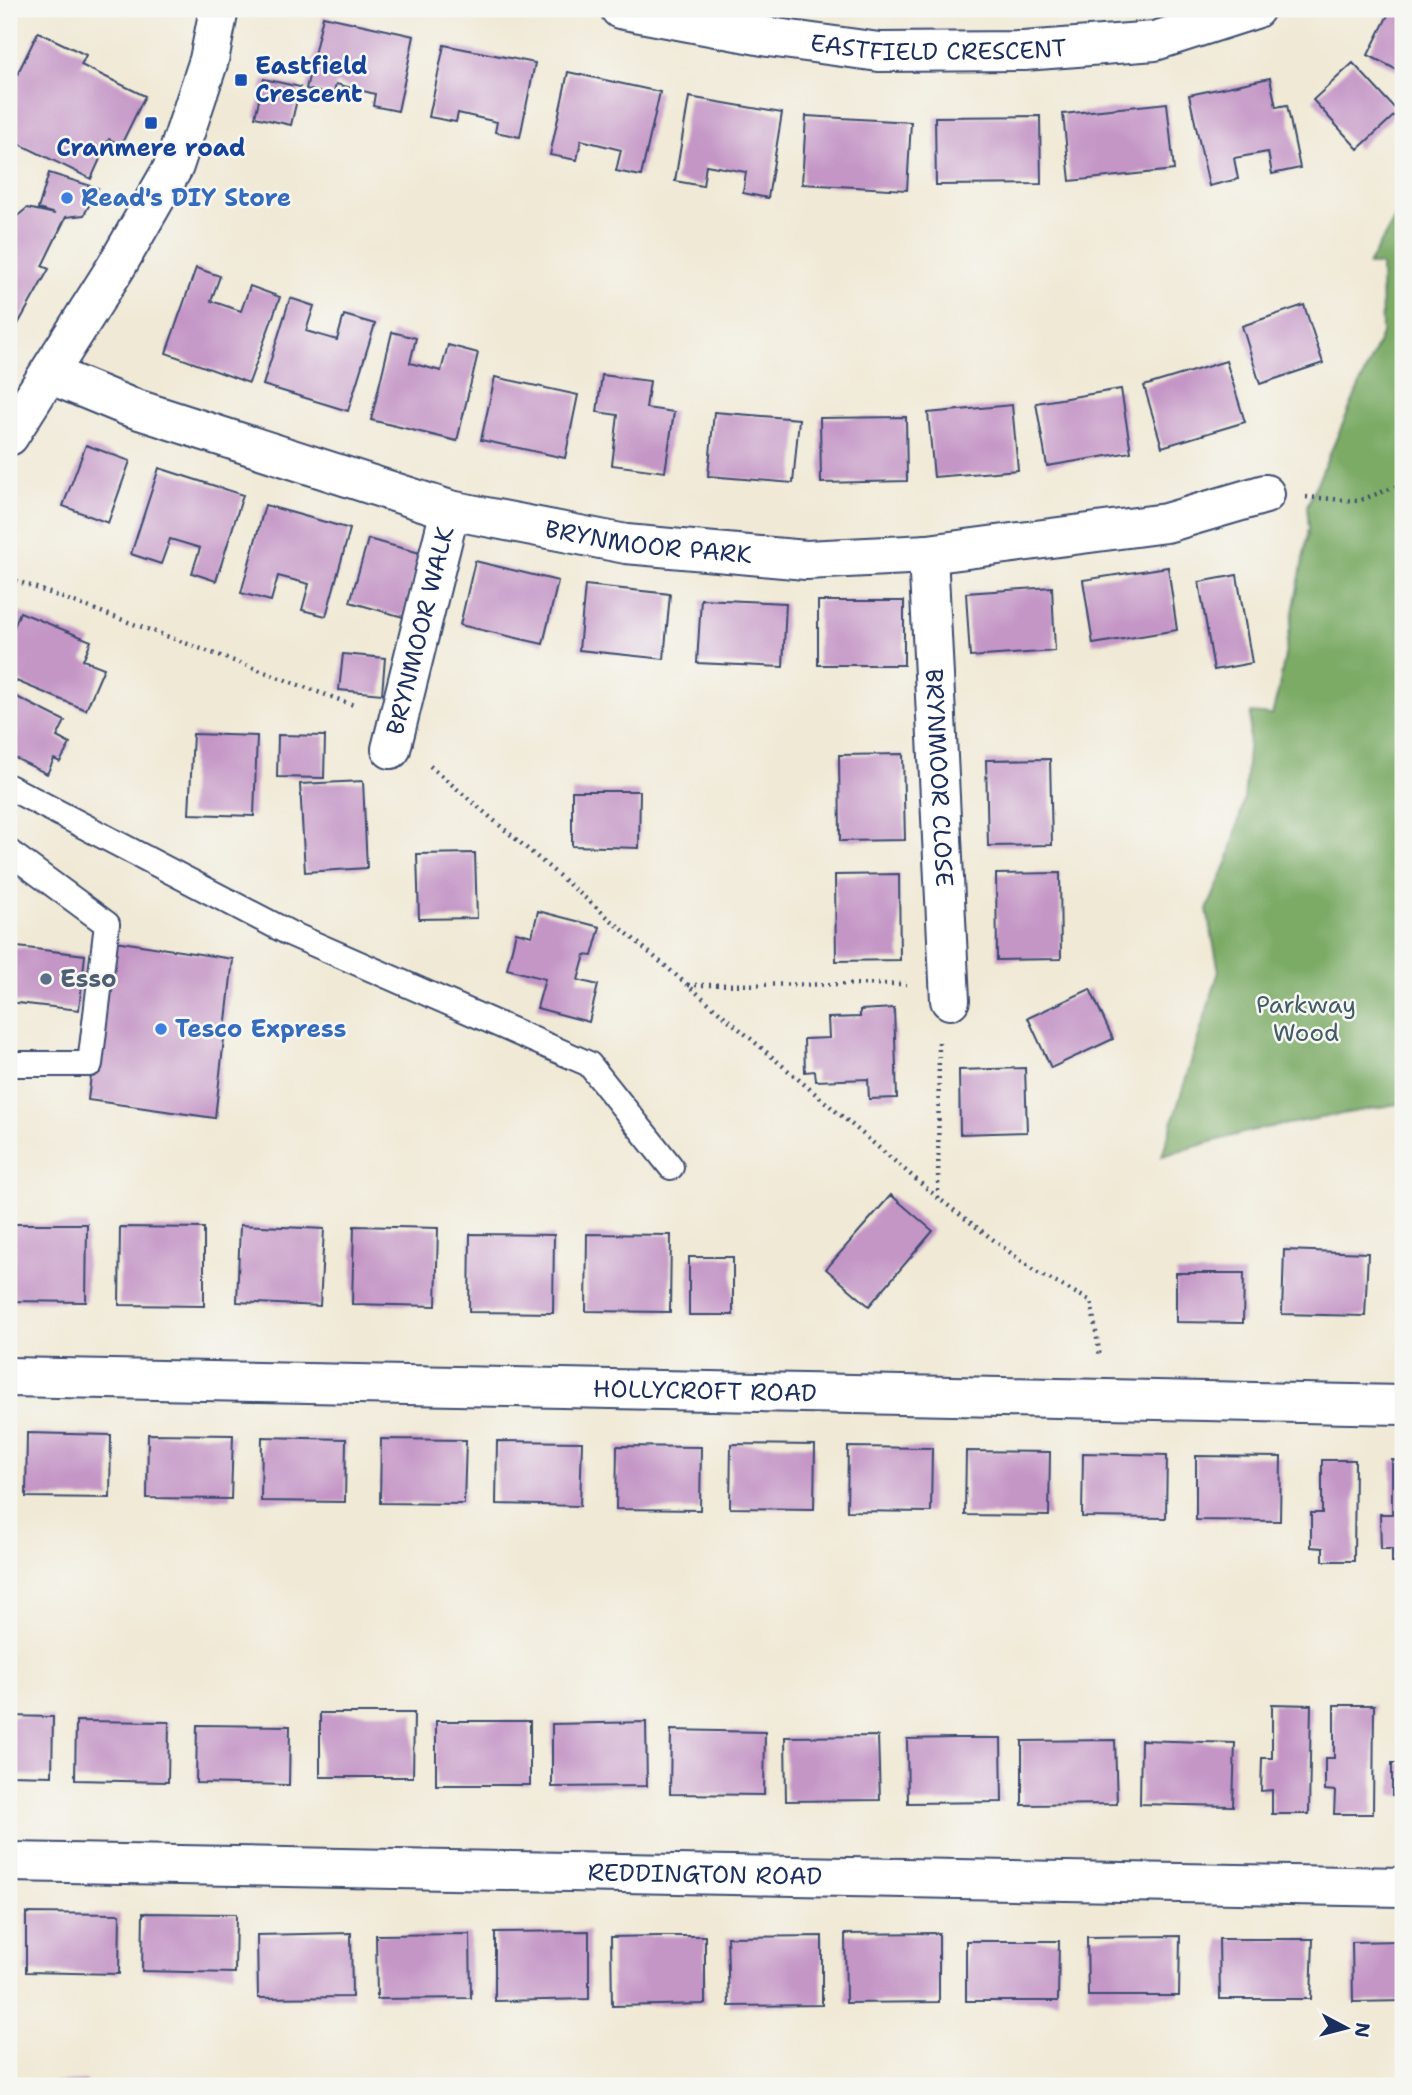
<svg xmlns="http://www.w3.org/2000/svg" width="1412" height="2095" viewBox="0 0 1412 2095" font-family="'Shantell Sans',sans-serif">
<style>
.forest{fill:#7bab66;stroke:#4b6d62;stroke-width:2}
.building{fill:#c496c6}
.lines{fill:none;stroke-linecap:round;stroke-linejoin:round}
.service-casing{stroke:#3b4b70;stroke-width:28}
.minor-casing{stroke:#3b4b70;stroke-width:42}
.path{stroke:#3b4b70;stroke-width:4.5;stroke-dasharray:2 5;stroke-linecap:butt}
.service{stroke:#fff;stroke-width:24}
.minor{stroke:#fff;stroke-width:38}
.transit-dot{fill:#1a4fb4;stroke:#f6f6f2;stroke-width:2.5}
.shop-dot{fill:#3f7fe0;stroke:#f6f6f2;stroke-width:2.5}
.service-dot{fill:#5c6f8a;stroke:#f6f6f2;stroke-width:2.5}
.labels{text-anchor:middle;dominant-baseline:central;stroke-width:5;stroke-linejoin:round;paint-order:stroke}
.street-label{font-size:24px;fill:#1b2f5e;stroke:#f6f6f2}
.transit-label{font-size:24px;font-weight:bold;fill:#164399;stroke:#f6f6f2;text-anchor:start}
.shop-label{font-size:24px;font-weight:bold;fill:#366cbe;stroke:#f6f6f2;text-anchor:start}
.service-label{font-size:24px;font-weight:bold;fill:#4e5e75;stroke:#f6f6f2;text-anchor:start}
.park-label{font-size:24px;fill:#415c65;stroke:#f6f6f2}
</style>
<rect width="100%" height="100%" fill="#f6f6f2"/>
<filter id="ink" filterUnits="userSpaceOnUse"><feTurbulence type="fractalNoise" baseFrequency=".0143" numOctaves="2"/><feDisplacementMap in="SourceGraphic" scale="14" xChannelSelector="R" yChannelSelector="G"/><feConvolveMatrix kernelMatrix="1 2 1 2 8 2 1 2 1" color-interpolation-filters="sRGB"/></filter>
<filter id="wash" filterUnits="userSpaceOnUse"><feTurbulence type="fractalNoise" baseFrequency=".00686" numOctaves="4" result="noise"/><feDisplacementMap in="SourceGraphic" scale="28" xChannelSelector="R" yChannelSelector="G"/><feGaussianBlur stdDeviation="1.57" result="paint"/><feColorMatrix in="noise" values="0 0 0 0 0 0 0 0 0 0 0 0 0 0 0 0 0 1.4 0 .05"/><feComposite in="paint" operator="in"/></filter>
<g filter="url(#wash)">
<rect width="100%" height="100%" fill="#f0e9d5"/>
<!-- forest -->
<path class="forest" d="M 1403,204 L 1403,1103 L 1250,1131 L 1162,1156 L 1219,971 L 1207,910 L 1229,858 L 1244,800 L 1251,713 L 1272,715 L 1278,692 L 1309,528 L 1307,506 L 1382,334 L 1381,265 L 1368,265 Z"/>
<g id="blocks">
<!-- building -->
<path class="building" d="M 1391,9 L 1403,9 L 1403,73 L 1368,55 Z
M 323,16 L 414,36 L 398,111 L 373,106 L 375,94 L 336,84 L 333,95 L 306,89 Z
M 38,32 L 86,55 L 81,65 L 145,96 L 121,145 L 109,139 L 91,179 L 9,139 L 9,91 Z
M 444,45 L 535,63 L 520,137 L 495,132 L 497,122 L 458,113 L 456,122 L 429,117 Z
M 1353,63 L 1398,112 L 1358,149 L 1313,100 Z
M 568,72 L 660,92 L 641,176 L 616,171 L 621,150 L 581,140 L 577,160 L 550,155 Z
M 1270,78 L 1276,107 L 1287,105 L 1300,168 L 1272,174 L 1268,152 L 1234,158 L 1238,179 L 1209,186 L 1189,95 Z
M 264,79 L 300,87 L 291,125 L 255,117 Z
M 689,97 L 782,113 L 768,198 L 743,193 L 746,172 L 706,165 L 703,186 L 675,181 Z
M 1167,103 L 1174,170 L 1070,181 L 1063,114 Z
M 806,116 L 911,122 L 907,190 L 802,184 Z
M 1040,116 L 1041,184 L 936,185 L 935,117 Z
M 49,173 L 98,188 L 84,215 L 66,217 L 42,266 L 49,269 L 13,333 L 9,332 L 9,223 L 27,208 L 55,214 L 38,209 Z
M 196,268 L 220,276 L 211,301 L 241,311 L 250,286 L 280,297 L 249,383 L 166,353 Z
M 290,298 L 314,306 L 306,331 L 337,340 L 344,315 L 375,324 L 348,411 L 263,385 Z
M 1304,305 L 1323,363 L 1260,384 L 1242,326 Z
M 392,332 L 416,338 L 410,363 L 441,371 L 448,345 L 478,353 L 457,441 L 371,420 Z
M 1226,361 L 1245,422 L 1162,447 L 1144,386 Z
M 602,375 L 650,381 L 646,408 L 674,412 L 665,472 L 612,465 L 618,415 L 597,412 Z
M 495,377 L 578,395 L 565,458 L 481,440 Z
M 1121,389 L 1131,452 L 1047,466 L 1036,403 Z
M 1012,405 L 1018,470 L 934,477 L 928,413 Z
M 714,412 L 799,419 L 793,483 L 708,476 Z
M 906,417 L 907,481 L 821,483 L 820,418 Z
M 86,445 L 130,461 L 108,523 L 63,506 Z
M 159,468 L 243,495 L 216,581 L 192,573 L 200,548 L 170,539 L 161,564 L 131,554 Z
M 265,505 L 350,529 L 326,616 L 302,610 L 309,584 L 278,576 L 271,601 L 241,593 Z
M 368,539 L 420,553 L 403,617 L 350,602 Z
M 475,561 L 558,581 L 543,644 L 460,625 Z
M 1168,567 L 1177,630 L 1093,644 L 1083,580 Z
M 1237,575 L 1252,663 L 1214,670 L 1199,582 Z
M 585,585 L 670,594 L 664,659 L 579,650 Z
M 1052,587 L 1055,651 L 970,657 L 966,593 Z
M 701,599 L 786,603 L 783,667 L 697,663 Z
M 818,601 L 904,601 L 904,665 L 818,665 Z
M 20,612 L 91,641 L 83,660 L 104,668 L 86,710 L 9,678 L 9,640 Z
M 343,654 L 385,658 L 382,694 L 339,690 Z
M 9,693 L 65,721 L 57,737 L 70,744 L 60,762 L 54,759 L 47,774 L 9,755 Z
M 193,734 L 257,736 L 254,816 L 189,814 Z
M 278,735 L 325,736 L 324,778 L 277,777 Z
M 903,754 L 905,840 L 840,841 L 839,755 Z
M 1050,759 L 1052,845 L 988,846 L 986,760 Z
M 363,781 L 367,868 L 305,872 L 300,784 Z
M 572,791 L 640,791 L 639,848 L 572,846 Z
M 475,853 L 477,918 L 419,919 L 417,854 Z
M 1060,873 L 1061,959 L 997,960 L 996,874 Z
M 899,874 L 900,960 L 836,961 L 835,875 Z
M 538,911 L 600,927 L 592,956 L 585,955 L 578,980 L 598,985 L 589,1022 L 537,1008 L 545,979 L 507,969 L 516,932 L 532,936 Z
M 108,940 L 233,959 L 215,1118 L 88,1100 Z
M 9,946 L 85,955 L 79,1010 L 9,1002 Z
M 1090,989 L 1113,1039 L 1051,1068 L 1028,1018 Z
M 894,1008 L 897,1098 L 869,1099 L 868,1079 L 816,1081 L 815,1071 L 805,1072 L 804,1039 L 829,1038 L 828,1018 L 860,1017 L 860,1010 Z
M 1025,1068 L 1027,1132 L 960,1134 L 959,1070 Z
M 891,1195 L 933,1231 L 869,1306 L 826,1269 Z
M 9,1224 L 87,1224 L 86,1302 L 9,1301 Z
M 240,1225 L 324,1229 L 320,1306 L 237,1302 Z
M 354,1226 L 438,1228 L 436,1306 L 352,1304 Z
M 120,1227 L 204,1228 L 204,1306 L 119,1305 Z
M 470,1234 L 554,1235 L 553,1313 L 469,1312 Z
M 587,1234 L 671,1235 L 670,1312 L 586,1311 Z
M 1284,1250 L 1368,1253 L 1365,1316 L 1282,1314 Z
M 689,1257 L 733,1257 L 733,1315 L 689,1315 Z
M 1176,1273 L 1244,1273 L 1243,1323 L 1176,1322 Z
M 27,1433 L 111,1435 L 110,1498 L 26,1497 Z
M 148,1434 L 233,1435 L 231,1499 L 147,1498 Z
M 262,1437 L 346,1439 L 345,1502 L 261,1501 Z
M 381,1439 L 466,1440 L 464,1504 L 380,1503 Z
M 497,1441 L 582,1442 L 580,1506 L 496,1504 Z
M 731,1444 L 815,1445 L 814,1509 L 730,1508 Z
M 617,1446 L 701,1447 L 700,1510 L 616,1509 Z
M 848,1447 L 932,1448 L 931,1512 L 847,1511 Z
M 966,1451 L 1050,1452 L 1049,1516 L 965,1515 Z
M 1083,1453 L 1167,1455 L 1166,1518 L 1082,1517 Z
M 1196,1456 L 1281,1457 L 1280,1521 L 1196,1520 Z
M 1322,1460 L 1355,1460 L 1354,1561 L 1323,1561 L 1323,1548 L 1311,1547 L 1311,1513 L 1322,1513 Z
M 1392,1460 L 1403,1461 L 1403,1562 L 1392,1562 L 1392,1549 L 1381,1549 L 1380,1514 L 1392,1514 Z
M 1272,1704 L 1311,1705 L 1309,1814 L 1272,1814 L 1272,1790 L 1261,1791 L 1262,1758 L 1272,1758 Z
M 1334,1705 L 1374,1705 L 1373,1814 L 1334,1814 L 1335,1791 L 1325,1790 L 1325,1758 L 1334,1758 Z
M 320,1713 L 414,1713 L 413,1777 L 320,1777 Z
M 9,1716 L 53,1717 L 52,1776 L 9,1775 Z
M 76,1721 L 169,1722 L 168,1782 L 75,1780 Z
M 436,1721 L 530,1721 L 530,1785 L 436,1785 Z
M 646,1722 L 647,1786 L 552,1787 L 552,1724 Z
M 197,1725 L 290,1726 L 289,1785 L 196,1783 Z
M 671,1730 L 765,1732 L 764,1795 L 670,1794 Z
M 878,1736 L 880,1800 L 786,1801 L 785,1737 Z
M 954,1738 L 1001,1738 L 1002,1802 L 908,1803 L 907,1739 Z
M 1115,1740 L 1117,1804 L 1022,1805 L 1022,1741 Z
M 1141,1740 L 1235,1743 L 1233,1806 L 1140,1804 Z
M 1392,1763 L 1403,1763 L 1403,1796 L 1392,1795 Z
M 26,1913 L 120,1914 L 119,1974 L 26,1972 Z
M 143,1913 L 236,1914 L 235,1973 L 142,1971 Z
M 589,1931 L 589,1999 L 495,2001 L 495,1932 Z
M 351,1933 L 352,1997 L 258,1998 L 257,1935 Z
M 939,1933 L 939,2002 L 846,2003 L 845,1934 Z
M 470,1934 L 471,1998 L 377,1999 L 376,1935 Z
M 659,1936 L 705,1936 L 705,2004 L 612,2006 L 611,1937 Z
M 822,1936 L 822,2005 L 729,2006 L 727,1937 Z
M 1180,1936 L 1179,1996 L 1088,1996 L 1087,1937 Z
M 1219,1939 L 1313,1939 L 1311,1999 L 1220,1999 Z
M 966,1941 L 1059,1941 L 1058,2001 L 966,2001 Z
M 1399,1941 L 1403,1941 L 1403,2001 L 1353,2002 L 1352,1942 Z
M 87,2081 L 88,2086 L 31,2086 L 31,2084 Z"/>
</g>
</g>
<g filter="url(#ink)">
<use href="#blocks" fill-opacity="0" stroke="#3b4b70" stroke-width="2"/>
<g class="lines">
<!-- service casing -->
<g class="service-casing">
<path id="service" d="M 9,787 L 289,933 L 589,1064 L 671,1167
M 9,852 L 107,924 L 90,1064 L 9,1064"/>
</g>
<!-- minor casing -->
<g class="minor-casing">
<g id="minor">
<path id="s1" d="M 620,9 L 769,37 L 879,52 L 1024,51 L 1155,41 L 1255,9"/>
<path id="s2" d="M 49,374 L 127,406 L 450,510 L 626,544 L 806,560 L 928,554 L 1166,523 L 1265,494"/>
<path d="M 9,436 L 116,267 L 174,166 L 209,60 L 219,9"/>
<path id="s3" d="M 928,554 L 950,1000"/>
<path id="s4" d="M 391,749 L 450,510"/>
<path id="s5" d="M 9,1377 L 1403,1405"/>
<path id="s6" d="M 9,1862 L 1403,1887"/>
</g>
</g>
<!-- path -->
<path class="path" d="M 1306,497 L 1358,501 L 1403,484
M 9,578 L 356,706
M 430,766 L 938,1198 L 1036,1272 L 1091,1301 L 1100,1357
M 688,985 L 906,984
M 938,1198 L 939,1039"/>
<!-- service -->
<use href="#service" class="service"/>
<!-- minor -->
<use href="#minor" class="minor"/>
</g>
</g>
<!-- markers -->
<g class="transit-dot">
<rect x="234" y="73" width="14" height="14" rx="3.5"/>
<rect x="144" y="116" width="14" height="14" rx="3.5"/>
</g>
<g class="shop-dot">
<circle cx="67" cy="198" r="7"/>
<circle cx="161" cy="1029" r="7"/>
</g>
<circle class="service-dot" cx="46" cy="979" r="7"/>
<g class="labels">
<!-- street labels -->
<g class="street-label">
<text stroke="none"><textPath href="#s1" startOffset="322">EASTFIELD CRESCENT</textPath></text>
<text stroke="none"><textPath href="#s2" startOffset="625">BRYNMOOR PARK</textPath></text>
<text stroke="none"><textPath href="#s4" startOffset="122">BRYNMOOR WALK</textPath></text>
<text stroke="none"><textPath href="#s3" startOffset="224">BRYNMOOR CLOSE</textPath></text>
<text stroke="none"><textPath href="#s5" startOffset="696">HOLLYCROFT ROAD</textPath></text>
<text stroke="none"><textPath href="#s6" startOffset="696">REDDINGTON ROAD</textPath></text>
</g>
<!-- transit labels -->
<g class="transit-label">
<text x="255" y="66">Eastfield<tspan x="255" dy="28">Crescent</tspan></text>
<text x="151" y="148" text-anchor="middle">Cranmere road</text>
</g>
<!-- shop labels -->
<g class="shop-label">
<text x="81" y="198">Read's DIY Store</text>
<text x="175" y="1029">Tesco Express</text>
</g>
<!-- service labels -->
<g class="service-label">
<text x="60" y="979">Esso</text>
</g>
<!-- park labels -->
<g class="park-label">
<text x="1306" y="1005">Parkway<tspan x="1306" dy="28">Wood</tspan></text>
</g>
</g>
<!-- margin -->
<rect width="1412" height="2095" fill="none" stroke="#f6f6f2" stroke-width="35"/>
<!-- north arrow -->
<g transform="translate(1346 2028) rotate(97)" stroke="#f6f6f2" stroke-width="5" paint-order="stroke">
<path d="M0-5L12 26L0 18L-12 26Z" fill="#1b2f5e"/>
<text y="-10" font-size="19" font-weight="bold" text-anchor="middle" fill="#1b2f5e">N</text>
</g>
</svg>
